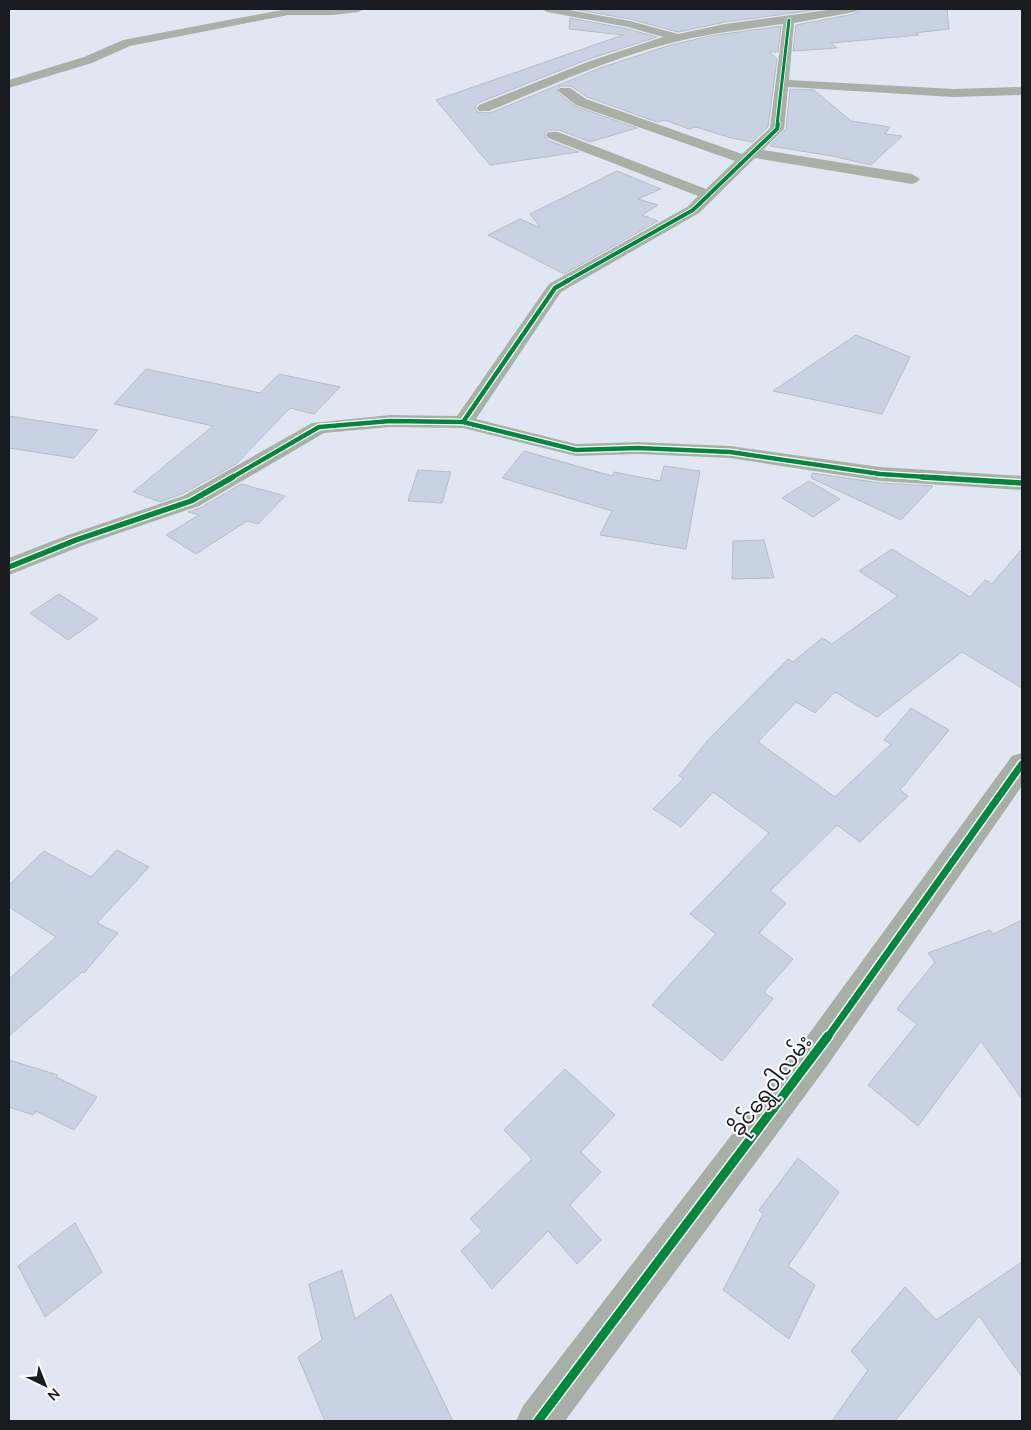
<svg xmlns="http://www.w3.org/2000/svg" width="1031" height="1430" viewBox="0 0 1031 1430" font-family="Mulish,'Noto Sans Myanmar',sans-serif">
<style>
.building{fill:#c8d2e2;stroke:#b8bdc5}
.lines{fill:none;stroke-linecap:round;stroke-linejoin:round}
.street{fill:#a9b0a6;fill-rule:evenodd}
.secondary{fill:#a8afa7;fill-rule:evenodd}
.cycleway-far5-casing{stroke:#fff;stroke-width:4.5}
.cycleway-far4-casing{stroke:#fff;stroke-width:5.5}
.cycleway-far3-casing{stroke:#fff;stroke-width:7}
.cycleway-far2-casing{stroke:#fff;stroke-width:8}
.cycleway-far1-casing{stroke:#fff;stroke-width:10}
.cycleway-casing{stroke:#fff;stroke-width:12}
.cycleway-far5{stroke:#00873e;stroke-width:3}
.cycleway-far4{stroke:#00873e;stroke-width:4}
.cycleway-far3{stroke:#00873e;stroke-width:4.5}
.cycleway-far2{stroke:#00873e;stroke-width:5.5}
.cycleway-far1{stroke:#00873e;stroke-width:7}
.cycleway{stroke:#00873e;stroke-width:9}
.labels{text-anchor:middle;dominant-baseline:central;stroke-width:4;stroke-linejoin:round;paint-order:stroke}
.near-street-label{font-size:21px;fill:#181b22;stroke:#fff}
</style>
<rect width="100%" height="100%" fill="#e1e7f2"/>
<!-- building -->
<path class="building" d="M 573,9 L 823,9 L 725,22 L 678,32 L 630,19 Z
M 861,9 L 947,9 L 949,29 L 915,33 L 919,35 L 831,43 L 837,48 L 793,51 L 796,25 L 854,14 Z
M 570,18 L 628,29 L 657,37 L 589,59 L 478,103 L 475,107 L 477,112 L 490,113 L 600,68 L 667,46 L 710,36 L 781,26 L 778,52 L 769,52 L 777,59 L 768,127 L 752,142 L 731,138 L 696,127 L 689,129 L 665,120 L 657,122 L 587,97 L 571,86 L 560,86 L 557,92 L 575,106 L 637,128 L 590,142 L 559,130 L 548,130 L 544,134 L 547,140 L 579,152 L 490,165 L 436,100 L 623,35 L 569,29 Z
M 790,89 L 814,90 L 851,121 L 890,127 L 885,134 L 902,136 L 871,165 L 832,156 L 770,146 L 786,129 Z
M 617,171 L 661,189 L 638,199 L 658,205 L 642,215 L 658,221 L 564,274 L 488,235 L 520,219 L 541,228 L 530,214 Z
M 856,335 L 910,357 L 882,414 L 773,391 Z
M 146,369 L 260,393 L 279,374 L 340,387 L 314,414 L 290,408 L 236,464 L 182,494 L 160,502 L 133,492 L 213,426 L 114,404 Z
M 9,416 L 98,430 L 74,458 L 9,448 Z
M 524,451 L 612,476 L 614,472 L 660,481 L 664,466 L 700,471 L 686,549 L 600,535 L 612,511 L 502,478 Z
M 418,470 L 451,472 L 442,503 L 408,501 Z
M 812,473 L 880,483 L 933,486 L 901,520 L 811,478 Z
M 809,481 L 840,499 L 813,517 L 782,498 Z
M 241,484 L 285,496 L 258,524 L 247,521 L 196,554 L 166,535 L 199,515 L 188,512 L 200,508 Z
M 764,540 L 774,578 L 732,579 L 733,541 Z
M 892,549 L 970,597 L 985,580 L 992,584 L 1022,549 L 1022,688 L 962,652 L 877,717 L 835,692 L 815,713 L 796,702 L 758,742 L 835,797 L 891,744 L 884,740 L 911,708 L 949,730 L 900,790 L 908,796 L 860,842 L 837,825 L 770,891 L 786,903 L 759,933 L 793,959 L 764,992 L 773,999 L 722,1061 L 652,1005 L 716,934 L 690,914 L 769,833 L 713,792 L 681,827 L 653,809 L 684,778 L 679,776 L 708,740 L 788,659 L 793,662 L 822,638 L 832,644 L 898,596 L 859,571 Z
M 59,594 L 98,619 L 68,640 L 30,613 Z
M 117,850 L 149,867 L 97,923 L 118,933 L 84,973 L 82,972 L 9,1036 L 9,979 L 56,937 L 9,907 L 9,885 L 44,851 L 91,877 Z
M 1022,920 L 1022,1099 L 981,1041 L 918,1126 L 868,1085 L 917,1024 L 897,1009 L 935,962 L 928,953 L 990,930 L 993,934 Z
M 9,1060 L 58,1075 L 56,1077 L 97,1097 L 74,1130 L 36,1111 L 33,1115 L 9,1107 Z
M 565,1069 L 615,1115 L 581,1152 L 601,1172 L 570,1205 L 601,1240 L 577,1264 L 548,1231 L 492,1289 L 461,1251 L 482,1231 L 470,1219 L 532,1159 L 504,1130 Z
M 798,1158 L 839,1192 L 788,1266 L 815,1285 L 789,1339 L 723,1290 L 763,1214 L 759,1210 Z
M 75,1223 L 102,1272 L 45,1317 L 18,1266 Z
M 1022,1262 L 1022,1377 L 979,1316 L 895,1421 L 832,1421 L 868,1370 L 851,1351 L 905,1287 L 936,1320 Z
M 342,1270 L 355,1319 L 391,1294 L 453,1421 L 325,1421 L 298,1357 L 322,1340 L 309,1284 Z"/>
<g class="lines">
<!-- street -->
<path class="street" d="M 287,9 L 364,9 L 358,12 L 333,15 L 288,15 L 130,46 L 92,63 L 9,88 L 9,80 L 84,57 L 123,40 Z
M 541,9 L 564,9 L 630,21 L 678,34 L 725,24 L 835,9 L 859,9 L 854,12 L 794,23 L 789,80 L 953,89 L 1022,87 L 1022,95 L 953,97 L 788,87 L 784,129 L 763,150 L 912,174 L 920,179 L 917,182 L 912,184 L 755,158 L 699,213 L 561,292 L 476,419 L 576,444 L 638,442 L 730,446 L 880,467 L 1022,476 L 1022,490 L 880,481 L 730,458 L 638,454 L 576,456 L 463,428 L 390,427 L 324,433 L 199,506 L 84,545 L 9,575 L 9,558 L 68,535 L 183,496 L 312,423 L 390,415 L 457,416 L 549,284 L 687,207 L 698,196 L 548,138 L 546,135 L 548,132 L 558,132 L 706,189 L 735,161 L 576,105 L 558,91 L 560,88 L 570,88 L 586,99 L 742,154 L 770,128 L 783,24 C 744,29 705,34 667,44 C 606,60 547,87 489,111 L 479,111 L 477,108 L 479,105 L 590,61 L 663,37 L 628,27 L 547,12 Z"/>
<!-- secondary -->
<path class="secondary" d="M 1022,753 L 1022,786 L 827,1066 L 565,1421 L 516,1421 L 523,1406 L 803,1042 L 1012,756 Z"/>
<!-- cycleway-far5 casing -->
<g class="cycleway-far5-casing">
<path id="cycleway-far5" d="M 777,125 L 789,20"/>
</g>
<!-- cycleway-far4 casing -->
<g class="cycleway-far4-casing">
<path id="cycleway-far4" d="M 567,281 L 693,210 L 777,129 L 778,124"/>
</g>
<!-- cycleway-far3 casing -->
<g class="cycleway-far3-casing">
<path id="cycleway-far3" d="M 463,422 L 555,288 L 569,280
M 231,478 L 319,427 L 390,421 L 463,422 L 576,450 L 638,448 L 730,452 L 880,474 L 941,478"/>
</g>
<!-- cycleway-far2 casing -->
<g class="cycleway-far2-casing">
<path id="cycleway-far2" d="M 922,477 L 1022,483
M 9,567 L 76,540 L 191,501 L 233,477"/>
</g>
<!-- cycleway-far1 casing -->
<g class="cycleway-far1-casing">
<path id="cycleway-far1" d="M 827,1038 L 1022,764"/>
</g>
<!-- cycleway casing -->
<g class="cycleway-casing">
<path id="cycleway" d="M 538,1421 L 828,1036"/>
</g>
<!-- cycleway-far5 -->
<use href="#cycleway-far5" class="cycleway-far5"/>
<!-- cycleway-far4 -->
<use href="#cycleway-far4" class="cycleway-far4"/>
<!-- cycleway-far3 -->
<use href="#cycleway-far3" class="cycleway-far3"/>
<!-- cycleway-far2 -->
<use href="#cycleway-far2" class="cycleway-far2"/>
<!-- cycleway-far1 -->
<use href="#cycleway-far1" class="cycleway-far1"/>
<!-- cycleway -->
<use href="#cycleway" class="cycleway"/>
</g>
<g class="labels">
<!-- near-street labels -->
<g class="near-street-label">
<text transform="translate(770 1085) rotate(-53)">ခိုင်ရွှေဝါလမ်း</text>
</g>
</g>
<!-- border -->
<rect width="1031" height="1430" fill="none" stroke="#181b22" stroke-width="20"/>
<!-- north arrow -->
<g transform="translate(45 1385) rotate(137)" stroke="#ffffff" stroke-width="4" paint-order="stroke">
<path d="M0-4L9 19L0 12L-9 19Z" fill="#181b22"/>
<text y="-8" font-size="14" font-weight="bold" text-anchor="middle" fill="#181b22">N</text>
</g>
</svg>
